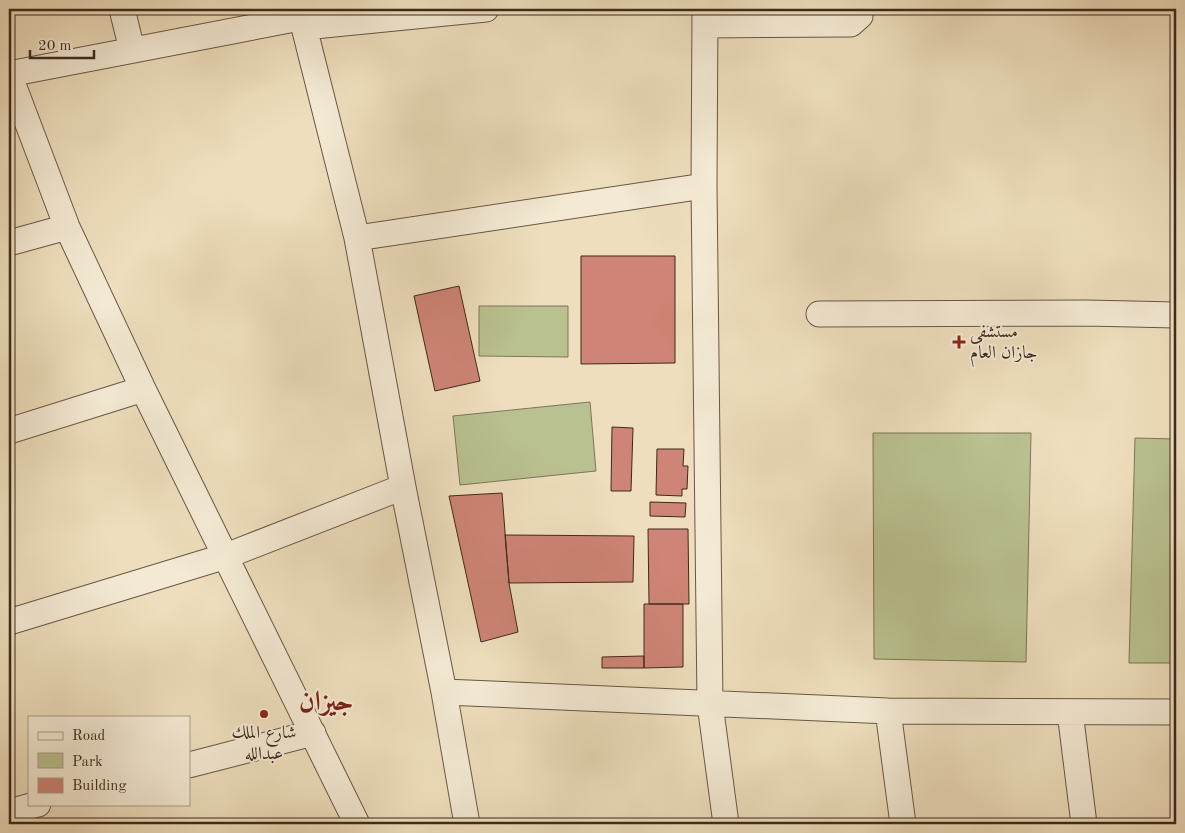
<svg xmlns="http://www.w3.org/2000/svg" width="1185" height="833" viewBox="0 0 1185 833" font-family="'Old Standard TT',Amiri,serif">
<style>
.green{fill:#bac190;stroke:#7c7656}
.building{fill:#ce8476;stroke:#3d2a1c}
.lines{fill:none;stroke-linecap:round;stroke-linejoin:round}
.minor-casing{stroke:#695744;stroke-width:27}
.minor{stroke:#f4ead4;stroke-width:25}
.poi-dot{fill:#8f2418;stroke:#f4ead4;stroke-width:2}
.labels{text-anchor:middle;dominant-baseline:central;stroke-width:4;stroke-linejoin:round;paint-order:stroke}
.poi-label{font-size:18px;fill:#3d2a1c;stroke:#f4ead4;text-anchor:start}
.town-label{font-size:28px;font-weight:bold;fill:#7a1f14;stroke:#f4ead4}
</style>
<rect width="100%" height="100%" fill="#eedebd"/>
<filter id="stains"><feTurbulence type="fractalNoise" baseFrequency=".004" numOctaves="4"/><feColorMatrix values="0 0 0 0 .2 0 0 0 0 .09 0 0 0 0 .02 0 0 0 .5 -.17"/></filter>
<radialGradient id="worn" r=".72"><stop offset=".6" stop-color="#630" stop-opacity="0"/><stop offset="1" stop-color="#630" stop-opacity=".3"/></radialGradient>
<!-- green -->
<path class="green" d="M 479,306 L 568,306 L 568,357 L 479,356 Z
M 590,402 L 596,471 L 460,485 L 453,416 Z
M 873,433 L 1031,433 L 1026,662 L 874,659 Z
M 1135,438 L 1176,439 L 1176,663 L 1129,663 Z"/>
<!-- building -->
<path class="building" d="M 581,256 L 675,256 L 675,363 L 581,364 Z
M 459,286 L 480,381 L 435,391 L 414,296 Z
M 612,427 L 633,428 L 631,491 L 611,491 Z
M 657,449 L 684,449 L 683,466 L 688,466 L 687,489 L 682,489 L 682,496 L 656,495 Z
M 502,493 L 509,583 L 518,632 L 481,642 L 449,496 Z
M 650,502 L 686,503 L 685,517 L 650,516 Z
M 648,529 L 688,529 L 689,604 L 649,604 Z
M 505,535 L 634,536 L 633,582 L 509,583 Z
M 644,604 L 683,604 L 683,667 L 644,668 Z
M 644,656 L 644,668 L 602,668 L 602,657 Z"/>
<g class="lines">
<!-- minor casing -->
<g class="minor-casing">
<path id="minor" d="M 122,9 L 132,50
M 298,9 L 304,27 L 357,238 L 403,487 L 444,692 L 467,824
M 705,9 L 704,186 L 710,704 L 726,824
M 705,25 L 851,24 L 860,16 L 860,9
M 304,27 L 486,9
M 9,74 L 67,227 L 143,389 L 357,824
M 9,74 L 300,18
M 357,238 L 704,186
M 9,243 L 67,227
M 819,314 L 1087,313 L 1176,315
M 9,431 L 143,389
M 9,622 L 226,556 L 403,487
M 444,692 L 888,711 L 1176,712
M 888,711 L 903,824
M 1070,712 L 1084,824
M 189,765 L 313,733
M 9,812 L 38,804"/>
</g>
<!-- minor -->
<use href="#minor" class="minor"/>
</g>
<!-- markers -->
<g class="poi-dot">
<path d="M956.5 334.5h5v5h5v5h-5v5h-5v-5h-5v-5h5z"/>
<circle cx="264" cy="714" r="5"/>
</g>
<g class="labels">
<!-- poi labels -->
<g class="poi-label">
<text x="970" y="332">مستشفى<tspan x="970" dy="21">جازان العام</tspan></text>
<text x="264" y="733" text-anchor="middle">شارع الملك<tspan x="264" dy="21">عبدالله</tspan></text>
</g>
<!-- town labels -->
<g class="town-label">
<text x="326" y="703">جيزان</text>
</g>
</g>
<!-- margin -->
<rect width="1185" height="833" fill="none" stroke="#eedebd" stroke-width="30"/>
<rect x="10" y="10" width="1165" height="813" fill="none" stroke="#3d2a1c" stroke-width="2.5"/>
<rect x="15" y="15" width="1155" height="803" fill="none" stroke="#3d2a1c"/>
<!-- legend -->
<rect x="28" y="716" width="162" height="90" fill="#f4ead4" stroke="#ab9d8a"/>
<rect x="38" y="732" width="25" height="8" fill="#f4ead4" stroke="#ab9d8a"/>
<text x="72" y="740" font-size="15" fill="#3d2a1c">Road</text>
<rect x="38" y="753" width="25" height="15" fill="#bac190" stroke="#ab9d8a"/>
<text x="72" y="766" font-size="15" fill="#3d2a1c">Park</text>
<rect x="38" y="778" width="25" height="15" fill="#ce8476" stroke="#ab9d8a"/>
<text x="72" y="790" font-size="15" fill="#3d2a1c">Building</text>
<!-- scale -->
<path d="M30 50v8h64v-8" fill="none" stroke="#3d2a1c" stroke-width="2.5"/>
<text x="38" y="50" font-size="15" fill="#3d2a1c" stroke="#f4ead4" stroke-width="4" paint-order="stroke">20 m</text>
<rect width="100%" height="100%" filter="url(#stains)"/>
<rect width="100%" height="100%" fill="url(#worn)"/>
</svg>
